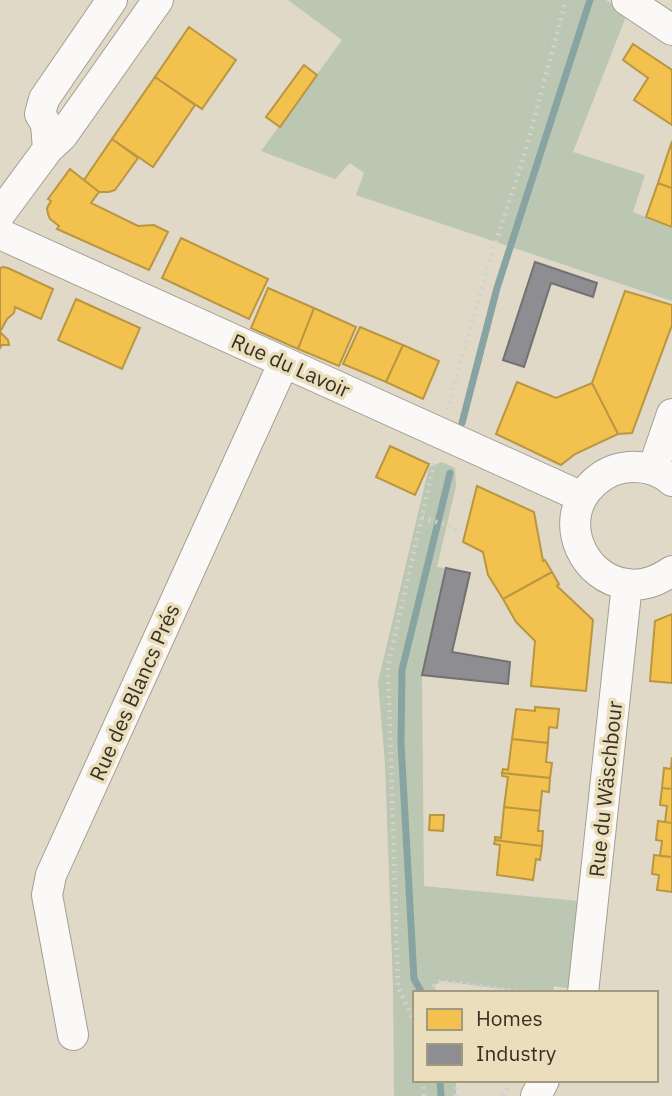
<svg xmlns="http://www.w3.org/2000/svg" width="672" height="1096" viewBox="0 0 672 1096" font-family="'IBM Plex Sans',sans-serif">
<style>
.green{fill:#bbc7b3}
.homes{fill:#f2c14e;stroke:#ba9641;stroke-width:2}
.industry{fill:#8d8d92;stroke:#737171;stroke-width:2}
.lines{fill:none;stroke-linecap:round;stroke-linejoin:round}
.stream{stroke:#88a4a2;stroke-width:7}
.minor-casing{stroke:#a59f92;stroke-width:32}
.path{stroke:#d4d2cd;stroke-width:4.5;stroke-dasharray:2 5;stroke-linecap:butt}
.minor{stroke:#faf9f7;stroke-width:30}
.labels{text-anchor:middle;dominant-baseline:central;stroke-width:7;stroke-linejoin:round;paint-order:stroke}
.street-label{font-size:21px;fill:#363124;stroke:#ebdebd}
</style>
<rect width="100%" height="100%" fill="#e0d9c8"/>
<!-- green -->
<path class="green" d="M 288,0 L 606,0 L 627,14 L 573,152 L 645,175 L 633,212 L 672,228 L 672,301 L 356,195 L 364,173 L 350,163 L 335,179 L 261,151 L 342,40 Z
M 442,462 L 455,468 L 456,486 L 437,567 L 446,568 L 422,675 L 424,886 L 579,901 L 572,989 L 554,986 L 553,993 L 533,993 L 441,981 L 434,986 L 437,993 L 415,993 L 415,1080 L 456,1080 L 456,1096 L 394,1096 L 393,987 L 385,764 L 378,682 L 429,467 Z"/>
<!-- homes -->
<path class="homes" d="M 189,27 L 236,60 L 202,109 L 155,77 Z
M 633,44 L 672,70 L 672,125 L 634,100 L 648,78 L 623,60 Z
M 304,65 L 317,75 L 280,127 L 266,117 Z
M 155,77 L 195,105 L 153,167 L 112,139 Z
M 112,139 L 138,158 L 115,190 L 109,192 L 99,192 L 84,180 Z
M 672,141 L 672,188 L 658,183 Z
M 70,169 L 99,192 L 91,203 L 138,226 L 154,225 L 168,232 L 149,270 L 57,229 L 59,226 L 50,219 L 48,214 L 47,208 L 51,201 L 48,199 Z
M 658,183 L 672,188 L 672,227 L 646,217 Z
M 181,238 L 268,279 L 249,319 L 162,278 Z
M 3,267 L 8,268 L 53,289 L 41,319 L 15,307 L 14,313 L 7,319 L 0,332 L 8,340 L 9,345 L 2,345 L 0,348 L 0,268 Z
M 268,288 L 314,308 L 298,349 L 251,328 Z
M 625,291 L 672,305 L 672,325 L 632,433 L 618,434 L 592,383 Z
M 76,299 L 140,328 L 122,369 L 58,340 Z
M 314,308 L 356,327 L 339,366 L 298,349 Z
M 360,327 L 403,345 L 386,382 L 343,364 Z
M 403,345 L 439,361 L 423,399 L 386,382 Z
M 517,382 L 556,398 L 592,383 L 618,434 L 575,454 L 561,465 L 496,434 Z
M 390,446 L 429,464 L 415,495 L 376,477 Z
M 477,486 L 534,512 L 543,561 L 545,560 L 552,572 L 503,599 L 488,575 L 483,552 L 463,542 Z
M 552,572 L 559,584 L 557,586 L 593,620 L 586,691 L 531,686 L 535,641 L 516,622 L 503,599 Z
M 672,614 L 672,683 L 650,681 L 655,621 Z
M 535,707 L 559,709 L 557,728 L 549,727 L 548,743 L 512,739 L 516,709 L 535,711 Z
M 512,739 L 548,743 L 546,762 L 552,763 L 550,778 L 502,773 L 503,769 L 508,770 Z
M 672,757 L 672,789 L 662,788 L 664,768 L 671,769 Z
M 502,773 L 550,778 L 549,792 L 542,791 L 540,811 L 504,807 L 508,777 L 502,776 Z
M 662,788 L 672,789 L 672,823 L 665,822 L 667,806 L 660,805 Z
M 504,807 L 540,811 L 538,831 L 543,831 L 542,846 L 495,840 L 495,837 L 501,838 Z
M 430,815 L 444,815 L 443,831 L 429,830 Z
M 658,821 L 672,823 L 672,857 L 660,856 L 662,841 L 656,840 Z
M 495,840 L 542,846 L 540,860 L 536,859 L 533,880 L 497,875 L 500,845 L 494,844 Z
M 654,855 L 672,857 L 672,892 L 657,890 L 659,875 L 652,874 Z"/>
<!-- industry -->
<path class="industry" d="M 535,262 L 597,283 L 593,297 L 551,283 L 524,367 L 503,360 Z
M 446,568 L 470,573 L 452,652 L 510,662 L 508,684 L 422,675 Z"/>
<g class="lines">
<!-- stream -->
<path class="stream" d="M 462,423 L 497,288 L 590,0
M 422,993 L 414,979 L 401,743 L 402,670 L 450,473
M 440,1080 L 441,1096"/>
<!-- minor casing -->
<g class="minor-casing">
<path id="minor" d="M 627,0 L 672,30
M 48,149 L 46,124 L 40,114 L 44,99 L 112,0
M 0,214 L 48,149 L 62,136 L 158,0
M 0,234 L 582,497
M 653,469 L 672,414
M 672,481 C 658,468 640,465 622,468 C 607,471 596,479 587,490 C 559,525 584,579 627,584 C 644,587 659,580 672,571
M 583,993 L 627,584
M 73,1035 L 47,895 L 51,875 L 284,362
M 536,1096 L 544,1080"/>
</g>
<!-- path -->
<path class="path" d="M 447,410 L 490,260 L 524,156 L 566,0
M 422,517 L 452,527 L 457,532
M 437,993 L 434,986 L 441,981 L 533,993
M 415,1023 L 398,987 L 388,666 L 435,459
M 423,1080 L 424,1096
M 456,1080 L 456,1096
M 503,1096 L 510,1085"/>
<!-- minor -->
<use href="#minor" class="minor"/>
</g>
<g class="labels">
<!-- street labels -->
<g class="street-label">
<text transform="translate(291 365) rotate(24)">Rue du Lavoir</text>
<text transform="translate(134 692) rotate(-66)">Rue des Blancs Prés</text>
<text transform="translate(605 789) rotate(-84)">Rue du Wäschbour</text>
</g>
</g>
<!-- legend -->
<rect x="413" y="991" width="245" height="91" fill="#ebdebd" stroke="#a39980" stroke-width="2"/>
<rect x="427" y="1009" width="35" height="21" fill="#f2c14e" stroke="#a39980" stroke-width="2"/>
<text x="476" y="1026" font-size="21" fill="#363124">Homes</text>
<rect x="427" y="1044" width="35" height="21" fill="#8d8d92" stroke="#a39980" stroke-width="2"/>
<text x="476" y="1061" font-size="21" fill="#363124">Industry</text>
</svg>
